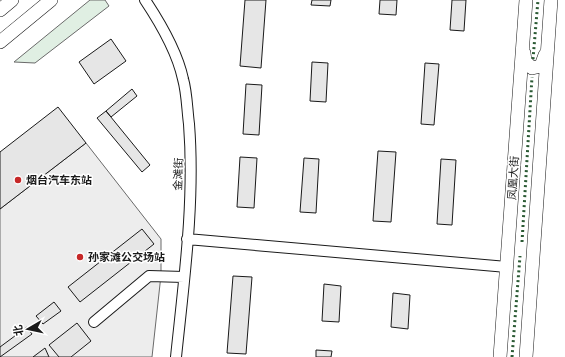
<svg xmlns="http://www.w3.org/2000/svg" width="565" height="357" viewBox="0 0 565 357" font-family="Helvetica,'Noto Sans SC',sans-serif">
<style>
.green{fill:#e0efe3;stroke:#6a6a6a}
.parking{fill:#ededed;stroke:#6a6a6a}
.building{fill:#e6e6e6;stroke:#1a1a1a}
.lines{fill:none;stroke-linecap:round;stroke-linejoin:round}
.minor-casing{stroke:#1a1a1a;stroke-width:12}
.major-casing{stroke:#1a1a1a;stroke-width:14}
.minor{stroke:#fff;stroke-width:10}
.major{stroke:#fff;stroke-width:13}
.hedge{stroke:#2b5a34;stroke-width:3;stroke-dasharray:2 3;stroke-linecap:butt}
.poi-dot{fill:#c62828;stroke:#fff;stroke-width:1.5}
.labels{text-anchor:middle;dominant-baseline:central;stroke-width:3;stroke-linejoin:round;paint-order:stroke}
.street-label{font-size:11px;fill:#1a1a1a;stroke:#fff}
.poi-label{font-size:11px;font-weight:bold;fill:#1a1a1a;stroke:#fff;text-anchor:start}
</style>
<rect width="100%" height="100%" fill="#fff"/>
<!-- green -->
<path class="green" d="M 90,0 L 105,0 L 109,6 L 35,63 L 14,62 Z"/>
<!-- parking -->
<path class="parking" d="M 86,143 L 161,239 L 161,275 L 152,357 L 0,357 L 0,209 Z"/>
<!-- building -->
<path class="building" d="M 245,0 L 266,0 L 261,68 L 240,66 Z
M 312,0 L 331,0 L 330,6 L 311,5 Z
M 380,0 L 397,0 L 396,15 L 379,14 Z
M 452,0 L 466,0 L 464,31 L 450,30 Z
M 111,39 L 126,61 L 94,84 L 79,62 Z
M 312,62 L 328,63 L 326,102 L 310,101 Z
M 425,63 L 439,64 L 434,125 L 421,124 Z
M 246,84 L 262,85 L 259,135 L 243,134 Z
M 132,89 L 137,96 L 111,117 L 106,111 Z
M 58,107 L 86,143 L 0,209 L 0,152 Z
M 106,111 L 150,165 L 142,172 L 97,118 Z
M 378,151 L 396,152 L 391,222 L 373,221 Z
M 240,157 L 257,158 L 254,208 L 237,207 Z
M 304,158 L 319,159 L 316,213 L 300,212 Z
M 441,159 L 456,160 L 452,225 L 437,224 Z
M 142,229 L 154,244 L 80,302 L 68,287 Z
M 233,276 L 252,277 L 246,354 L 227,353 Z
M 324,284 L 341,286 L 339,322 L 322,321 Z
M 393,293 L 410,295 L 408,329 L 391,327 Z
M 54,302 L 61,311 L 43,324 L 36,316 Z
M 77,323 L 91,341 L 71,357 L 59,357 L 49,345 Z
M 27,327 L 32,334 L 0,357 L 0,347 Z
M 45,348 L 49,357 L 33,357 Z
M 316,350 L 332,351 L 331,357 L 316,357 Z"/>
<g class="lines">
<!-- minor casing -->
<g class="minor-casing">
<path id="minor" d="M 145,0 C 161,24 177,51 183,79 C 187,93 187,109 189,124 C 195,201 184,280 176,357
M 187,239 L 507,267
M 94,322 L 149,276 L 184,277"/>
</g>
<!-- major casing -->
<g class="major-casing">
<path id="major" d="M 0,10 L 12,0
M 0,42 L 51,0
M 524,53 L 525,61 L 532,68 L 541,66 L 545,55
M 500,357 L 526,0
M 526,357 L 551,0"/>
</g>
<!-- minor -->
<use href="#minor" class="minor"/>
<!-- major -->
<use href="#major" class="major"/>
<!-- hedge -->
<path class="hedge" d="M 533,59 L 538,0
M 522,242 L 532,77
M 512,357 L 520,256"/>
</g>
<!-- markers -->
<g class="poi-dot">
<circle cx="18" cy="180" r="4"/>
<circle cx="80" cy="257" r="4"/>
</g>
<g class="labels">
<!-- street labels -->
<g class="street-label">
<text transform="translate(178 174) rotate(-88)">金滩街</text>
<text transform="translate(513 178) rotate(-86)">凤凰大街</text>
</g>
<!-- poi labels -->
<g class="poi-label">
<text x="26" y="180">烟台汽车东站</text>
<text x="88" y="257">孙家滩公交场站</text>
</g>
</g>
<!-- north arrow -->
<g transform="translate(28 329) rotate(261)" stroke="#ffffff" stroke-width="3" paint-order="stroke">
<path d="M0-3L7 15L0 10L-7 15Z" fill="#1a1a1a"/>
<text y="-6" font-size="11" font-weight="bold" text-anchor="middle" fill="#1a1a1a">北</text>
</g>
</svg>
